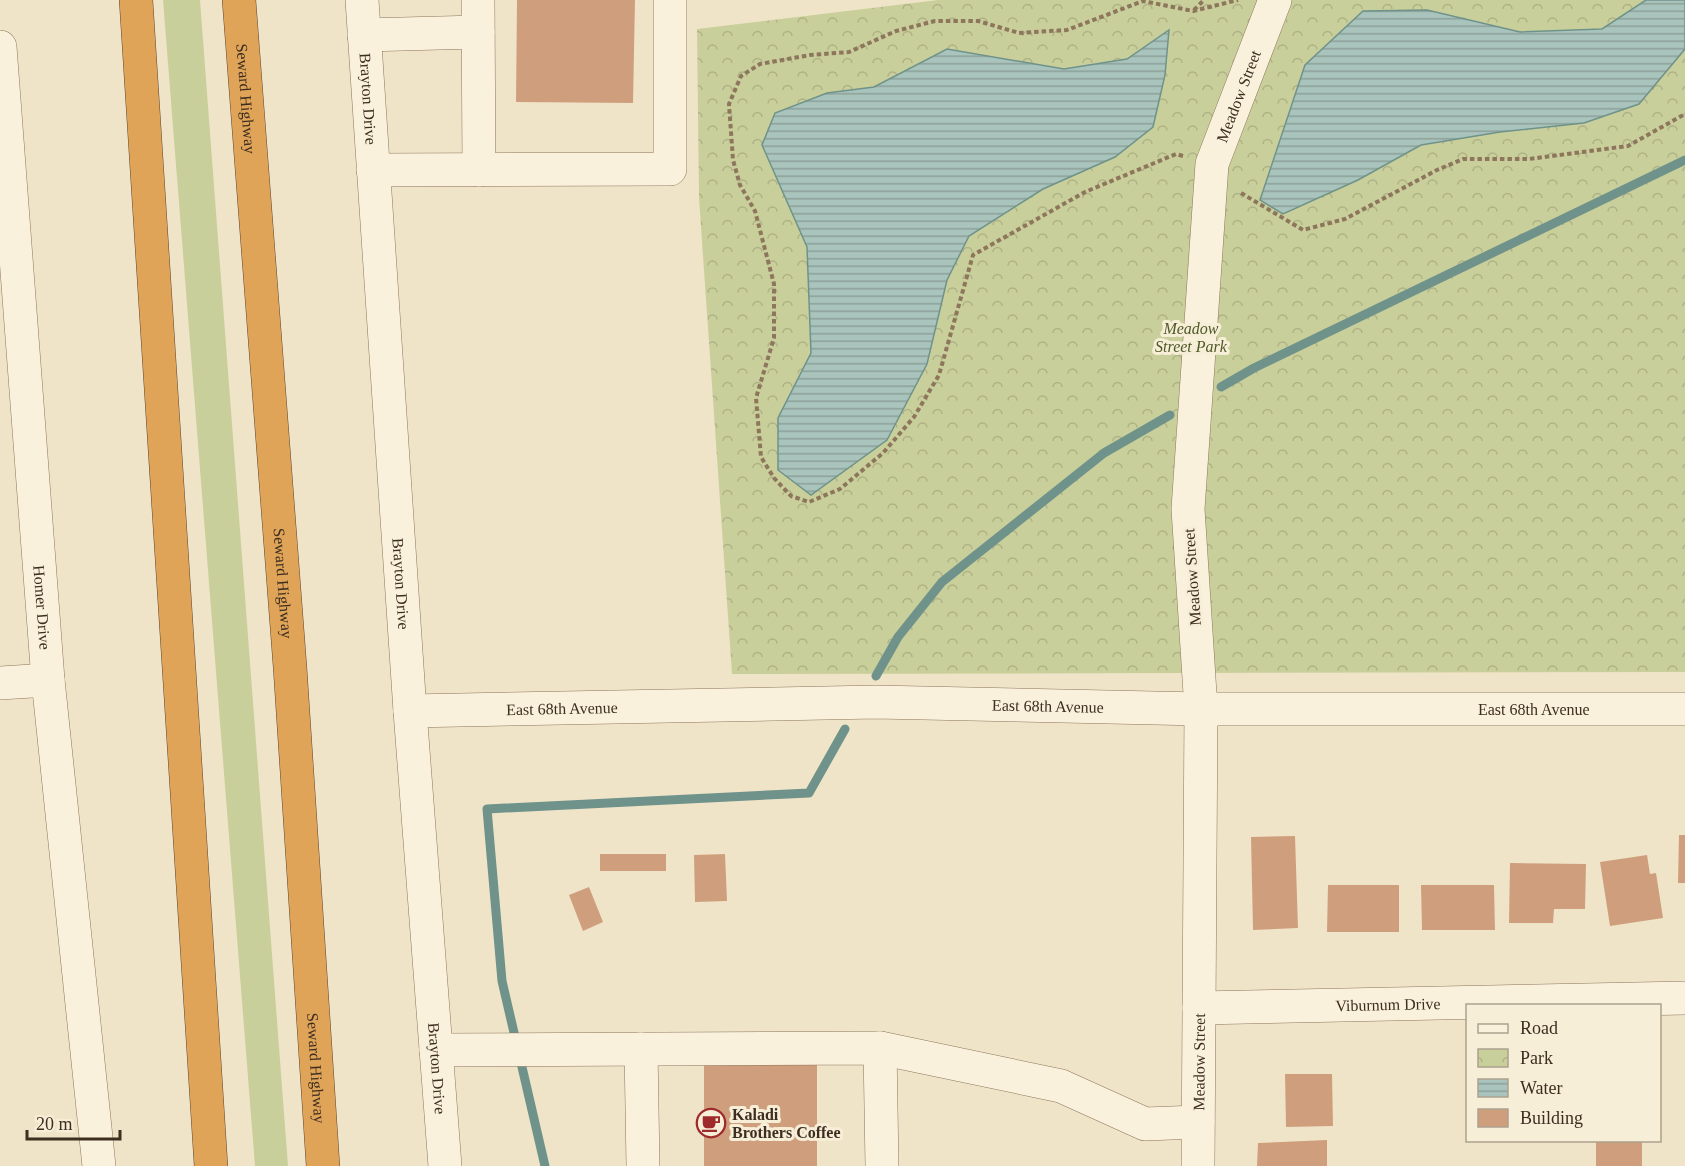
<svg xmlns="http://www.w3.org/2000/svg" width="1685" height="1166" viewBox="0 0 1685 1166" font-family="'Times New Roman',serif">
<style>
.grass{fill:#c9cf9b}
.park{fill:url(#park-crowns)}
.water{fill:url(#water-rules);stroke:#6f938a;stroke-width:1.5}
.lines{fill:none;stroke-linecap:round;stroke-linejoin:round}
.stream{stroke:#6f938a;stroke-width:9}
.building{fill:#cf9f7d}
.minor-casing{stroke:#8d765c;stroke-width:34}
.highway-casing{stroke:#5b4430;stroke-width:34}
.path{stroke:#8d765c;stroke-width:4;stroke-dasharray:4.5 3;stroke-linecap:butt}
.minor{stroke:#faf1dc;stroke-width:33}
.highway{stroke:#e0a458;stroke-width:33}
.labels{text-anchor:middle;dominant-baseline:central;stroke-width:6;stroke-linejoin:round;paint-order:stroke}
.street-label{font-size:16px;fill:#3d2e20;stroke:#f7eed8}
.park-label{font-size:16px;font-style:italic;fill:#4d5a26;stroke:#f7eed8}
.poi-label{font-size:16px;font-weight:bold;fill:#3d2e20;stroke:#f7eed8;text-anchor:start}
</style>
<defs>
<pattern id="park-crowns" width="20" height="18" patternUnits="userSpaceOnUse" patternTransform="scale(1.5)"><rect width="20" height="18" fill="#c9cf9b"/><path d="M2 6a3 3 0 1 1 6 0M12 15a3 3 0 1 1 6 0" fill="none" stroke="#aeb285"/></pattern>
<pattern id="water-rules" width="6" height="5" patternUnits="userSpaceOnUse" patternTransform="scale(1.5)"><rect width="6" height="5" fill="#a9c4bc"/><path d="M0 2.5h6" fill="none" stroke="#8ba098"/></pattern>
</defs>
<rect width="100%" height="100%" fill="#f0e4c8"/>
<!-- grass -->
<path class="grass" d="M 163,0 L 200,0 L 288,1166 L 255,1166 Z"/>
<!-- park -->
<path class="park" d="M 938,0 L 1685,0 L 1685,672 L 732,674 L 699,198 L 697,29 Z"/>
<!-- water -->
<path class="water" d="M 1646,0 L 1685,0 L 1685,49 L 1639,104 L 1584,123 L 1500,132 L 1421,145 L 1358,180 L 1283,214 L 1260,200 L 1305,65 L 1363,11 L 1427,10 L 1520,32 L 1602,29 Z
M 1169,30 L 1165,75 L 1153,127 L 1115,157 L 1043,189 L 969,236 L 947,280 L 927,364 L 887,440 L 811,495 L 778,470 L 778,418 L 811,353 L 807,247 L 762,145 L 775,113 L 827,93 L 874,87 L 947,49 L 1064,69 L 1127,59 Z"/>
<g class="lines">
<!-- stream -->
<path class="stream" d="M 1221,387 L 1254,368 L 1685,160
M 876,676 L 898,637 L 942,582 L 1104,453 L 1170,415
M 545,1166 L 502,981 L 487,809 L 809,793 L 845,729"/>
</g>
<!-- building -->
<path class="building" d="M 517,0 L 635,0 L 633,103 L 516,102 Z
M 1679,835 L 1685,835 L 1685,883 L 1678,883 Z
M 1295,836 L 1298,928 L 1253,930 L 1251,837 Z
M 600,854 L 666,854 L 666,871 L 600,871 Z
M 725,854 L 727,901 L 695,902 L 694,855 Z
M 1647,855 L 1650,874 L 1656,873 L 1663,918 L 1610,926 L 1600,862 Z
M 1510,863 L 1586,864 L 1585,909 L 1554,909 L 1553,923 L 1509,923 Z
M 1328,885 L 1399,885 L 1399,932 L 1327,932 Z
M 1421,885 L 1494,885 L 1495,930 L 1422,930 Z
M 589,887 L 603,922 L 583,931 L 569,895 Z
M 704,1061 L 817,1061 L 817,1166 L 704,1166 Z
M 1285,1074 L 1332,1074 L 1333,1126 L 1286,1127 Z
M 1327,1140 L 1327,1166 L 1257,1166 L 1258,1143 Z
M 1596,1140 L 1642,1140 L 1642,1166 L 1596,1166 Z"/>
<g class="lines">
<!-- minor casing -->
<g class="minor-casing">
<g id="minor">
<path id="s1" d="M 362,0 L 410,711 L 445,1166"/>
<path d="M 478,0 L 479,170"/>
<path d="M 364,35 L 478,32"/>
<path id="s2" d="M 0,47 L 48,680 L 99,1166"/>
<path d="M 373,170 L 670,169 L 670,0"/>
<path d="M 0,683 L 48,680"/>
<path id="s3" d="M 410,711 L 876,702 L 1201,709 L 1685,709"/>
<path id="s4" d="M 1199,1008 L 1685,998"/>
<path d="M 880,1048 L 882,1166"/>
<path d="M 641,1049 L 643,1166"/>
<path d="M 436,1050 L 880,1048 L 1061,1086 L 1145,1124 L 1198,1122"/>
<path id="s5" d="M 1198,1166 L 1201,709 L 1188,509 L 1212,164 L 1275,0"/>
</g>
</g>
<!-- highway casing -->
<g class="highway-casing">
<g id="highway">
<path d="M 136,0 L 211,1166"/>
<path id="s6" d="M 239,0 L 290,667 L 323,1166"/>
</g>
</g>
<!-- path -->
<path class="path" d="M 1194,10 L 1204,0
M 1183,156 L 1176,154 L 1085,192 L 973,255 L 939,375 L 914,417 L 883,453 L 840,489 L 809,502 L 791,496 L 774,478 L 761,457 L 756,398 L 774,338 L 774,284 L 755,211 L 740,185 L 733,160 L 729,104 L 741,76 L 760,64 L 810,55 L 849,52 L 896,31 L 935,21 L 978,21 L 1019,33 L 1067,30 L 1143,1 L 1193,11 L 1238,0
M 1241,193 L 1303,230 L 1345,219 L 1437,170 L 1463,159 L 1529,159 L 1628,146 L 1685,114"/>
<!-- minor -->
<use href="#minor" class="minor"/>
<!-- highway -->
<use href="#highway" class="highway"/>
</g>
<!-- icons -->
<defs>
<g id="cafe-ring" transform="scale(1.5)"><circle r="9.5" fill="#f7eed8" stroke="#9e2a2b" stroke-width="1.5"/><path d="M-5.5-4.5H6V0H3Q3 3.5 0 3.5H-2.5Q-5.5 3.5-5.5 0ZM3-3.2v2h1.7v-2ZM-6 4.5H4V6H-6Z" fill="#9e2a2b"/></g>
</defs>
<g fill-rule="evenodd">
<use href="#cafe-ring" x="711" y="1123"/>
</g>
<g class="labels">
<!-- street labels -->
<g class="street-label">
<text stroke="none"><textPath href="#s5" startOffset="1076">Meadow Street</textPath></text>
<text stroke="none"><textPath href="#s6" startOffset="99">Seward Highway</textPath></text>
<text stroke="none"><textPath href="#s1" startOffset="99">Brayton Drive</textPath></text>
<text transform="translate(1192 577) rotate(-94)">Meadow Street</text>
<text stroke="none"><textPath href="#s6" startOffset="585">Seward Highway</textPath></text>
<text stroke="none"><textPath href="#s1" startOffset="585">Brayton Drive</textPath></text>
<text stroke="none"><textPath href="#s2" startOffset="562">Homer Drive</textPath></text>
<text stroke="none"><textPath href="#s3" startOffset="638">East 68th Avenue</textPath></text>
<text stroke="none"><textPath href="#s3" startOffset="152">East 68th Avenue</textPath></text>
<text stroke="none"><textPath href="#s3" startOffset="1124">East 68th Avenue</textPath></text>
<text stroke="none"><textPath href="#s4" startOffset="189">Viburnum Drive</textPath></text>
<text stroke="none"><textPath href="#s5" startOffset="104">Meadow Street</textPath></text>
<text stroke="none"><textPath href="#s6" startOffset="1071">Seward Highway</textPath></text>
<text stroke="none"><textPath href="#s1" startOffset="1071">Brayton Drive</textPath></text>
</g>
<!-- park labels -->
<g class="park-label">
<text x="1191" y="328">Meadow<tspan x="1191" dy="18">Street Park</tspan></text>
</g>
<!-- poi labels -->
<g class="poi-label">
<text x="732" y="1114">Kaladi<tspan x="732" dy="18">Brothers Coffee</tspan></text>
</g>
</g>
<!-- legend -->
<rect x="1466" y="1004" width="195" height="138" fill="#f7eed8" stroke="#ada18e" stroke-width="1.5"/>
<rect x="1478" y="1024" width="30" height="9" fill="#faf1dc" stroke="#ada18e" stroke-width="1.5"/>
<text x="1520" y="1034" font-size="18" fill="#3d2e20">Road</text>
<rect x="1478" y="1049" width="30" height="18" fill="url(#park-crowns)" stroke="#ada18e" stroke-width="1.5"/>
<text x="1520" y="1064" font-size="18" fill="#3d2e20">Park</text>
<rect x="1478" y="1079" width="30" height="18" fill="url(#water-rules)" stroke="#ada18e" stroke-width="1.5"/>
<text x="1520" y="1094" font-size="18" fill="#3d2e20">Water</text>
<rect x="1478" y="1109" width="30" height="18" fill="#cf9f7d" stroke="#ada18e" stroke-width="1.5"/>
<text x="1520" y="1124" font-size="18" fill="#3d2e20">Building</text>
<!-- scale -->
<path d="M27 1130v9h93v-9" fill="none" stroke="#3d2e20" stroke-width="3"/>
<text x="36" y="1130" font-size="18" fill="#3d2e20" stroke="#f7eed8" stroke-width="4.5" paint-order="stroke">20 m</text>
</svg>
